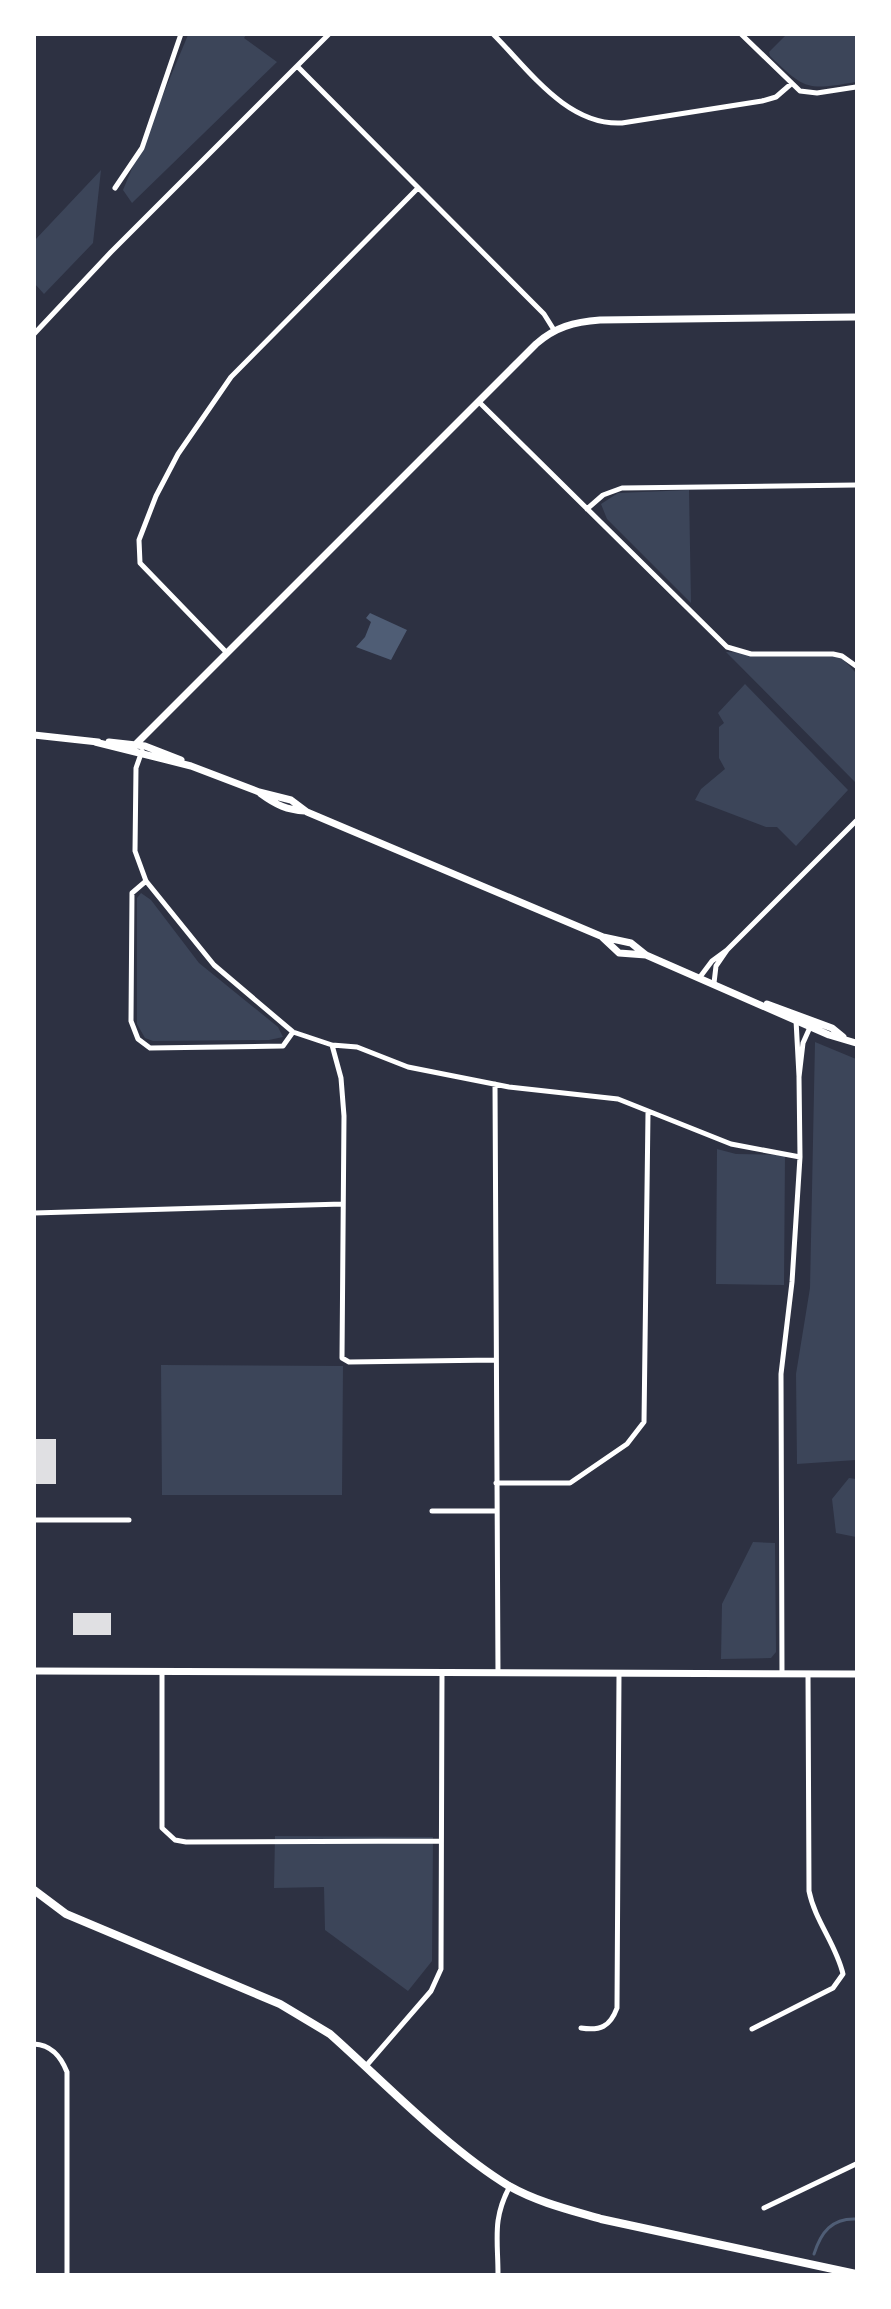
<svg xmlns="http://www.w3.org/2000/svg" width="891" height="2309" viewBox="0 0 891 2309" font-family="Georgia,serif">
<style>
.green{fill:#3c4559}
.water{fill:#4f5d75}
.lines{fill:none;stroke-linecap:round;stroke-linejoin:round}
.stream{stroke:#4f5d75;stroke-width:3}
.building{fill:#e0e0e3}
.minor{stroke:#fff;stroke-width:5}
.tertiary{stroke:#fff;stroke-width:7}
.secondary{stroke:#fff;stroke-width:8}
</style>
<rect width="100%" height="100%" fill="#2d3142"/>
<!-- green -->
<path class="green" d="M 188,35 L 246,35 L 244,38 L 277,62 L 132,203 L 123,190 Z
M 786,35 L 856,35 L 856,82 C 808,90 806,91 770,56 L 769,52 Z
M 101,170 L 93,243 L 44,294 L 35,284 L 35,240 Z
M 689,490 L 691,603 L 607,519 L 601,504 L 618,493 Z
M 726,652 L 840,656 L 856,673 L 856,783 Z
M 745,684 L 848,790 L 796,846 L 777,827 L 766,827 L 695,800 L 701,789 L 725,769 L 719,758 L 719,727 L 724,723 L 718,713 Z
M 141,893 L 151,900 L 199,963 L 278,1027 L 283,1037 L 269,1040 L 153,1041 L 145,1038 L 137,1024 L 137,898 Z
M 815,1042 L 856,1059 L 856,1460 L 797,1464 L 796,1374 L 810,1288 Z
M 717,1149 L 736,1154 L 785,1155 L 784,1285 L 716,1284 Z
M 161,1365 L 343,1366 L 342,1495 L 162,1495 Z
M 849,1478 L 856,1479 L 856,1537 L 836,1533 L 832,1499 Z
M 753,1542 L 775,1543 L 776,1652 L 771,1658 L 721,1659 L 722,1604 Z
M 275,1836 L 433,1837 L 432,1961 L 408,1991 L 325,1930 L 324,1887 L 274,1888 Z"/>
<!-- water -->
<path class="water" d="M 370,613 L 407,630 L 391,660 L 356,647 L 365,637 L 371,622 L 366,618 Z"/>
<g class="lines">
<!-- stream -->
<path class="stream" d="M 814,2254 C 821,2232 832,2218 856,2219"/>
</g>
<!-- building -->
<path class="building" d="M 34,1439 L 56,1439 L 56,1484 L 34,1484 Z
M 73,1613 L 111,1613 L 111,1635 L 73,1635 Z"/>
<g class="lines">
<!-- minor -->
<path class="minor" d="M 493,34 C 529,70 567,126 622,123 L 762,101 L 776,97 L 791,84
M 741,34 L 800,91 L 817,93 L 856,87
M 297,66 L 544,314 L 554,330
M 115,188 L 142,148 L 181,34
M 34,334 L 111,252 L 329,34
M 479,402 L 727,647 L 751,654 L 833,654 L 842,656 L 856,666
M 587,509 L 603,495 L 622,488 L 856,485
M 227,653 L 140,563 L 139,540 L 156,496 L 178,454 L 231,377 L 418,188
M 142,751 L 136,768 L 135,851 L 146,881 L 214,965 L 293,1032 L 332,1045 L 357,1047 L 408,1067 L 509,1087 L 618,1099 L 731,1144 L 800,1157
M 146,881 L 132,893 L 131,1021 L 138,1039 L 150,1048 L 283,1046 L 293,1032
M 700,977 L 712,961 L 727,950
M 714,983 L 716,966 L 727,950 L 856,821
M 796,1020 L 799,1076
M 332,1045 L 341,1078 L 344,1116 L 342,1358 L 349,1362 L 495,1360
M 495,1084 L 498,1673
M 34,1213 L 343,1204
M 496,1483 L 570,1483 L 627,1444 L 644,1422 L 648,1113
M 432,1511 L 495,1511
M 34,1520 L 129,1520
M 162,1672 L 162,1828 L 175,1840 L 186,1842 L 441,1841
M 782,1674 L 781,1374 L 792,1282 L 800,1157 L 799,1077 L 803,1043 L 811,1025
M 581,2028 C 600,2031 610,2027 617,2008 L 619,1674
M 752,2029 L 833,1988 L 843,1974 C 836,1944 815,1921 809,1891 L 808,1674
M 34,2044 C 52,2045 61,2057 67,2072 L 67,2274
M 366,2066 L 431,1991 L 441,1969 L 442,1673
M 764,2208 L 856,2164
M 498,2274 C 498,2239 492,2219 510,2186"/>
<!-- tertiary -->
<path class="tertiary" d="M 34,735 L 98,742
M 95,742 L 191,766 L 259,792 L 291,800 L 307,812 L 603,937 L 631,943 L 646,955 L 829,1035 L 856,1043
M 109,742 L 145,746 L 181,760
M 131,749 L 536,344 C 555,327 574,322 600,320 L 856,317
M 261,794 C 276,805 287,810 305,811
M 603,938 L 619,953 L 646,955
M 767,1004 L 832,1028 L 843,1037
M 34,1671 L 856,1674"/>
<!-- secondary -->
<path class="secondary" d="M 34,1890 L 66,1914 L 280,2004 L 330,2034 C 384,2082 448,2149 509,2186 C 537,2202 570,2210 601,2219 L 856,2274"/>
</g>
<!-- border -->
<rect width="891" height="2309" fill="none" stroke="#ffffff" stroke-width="72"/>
</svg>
